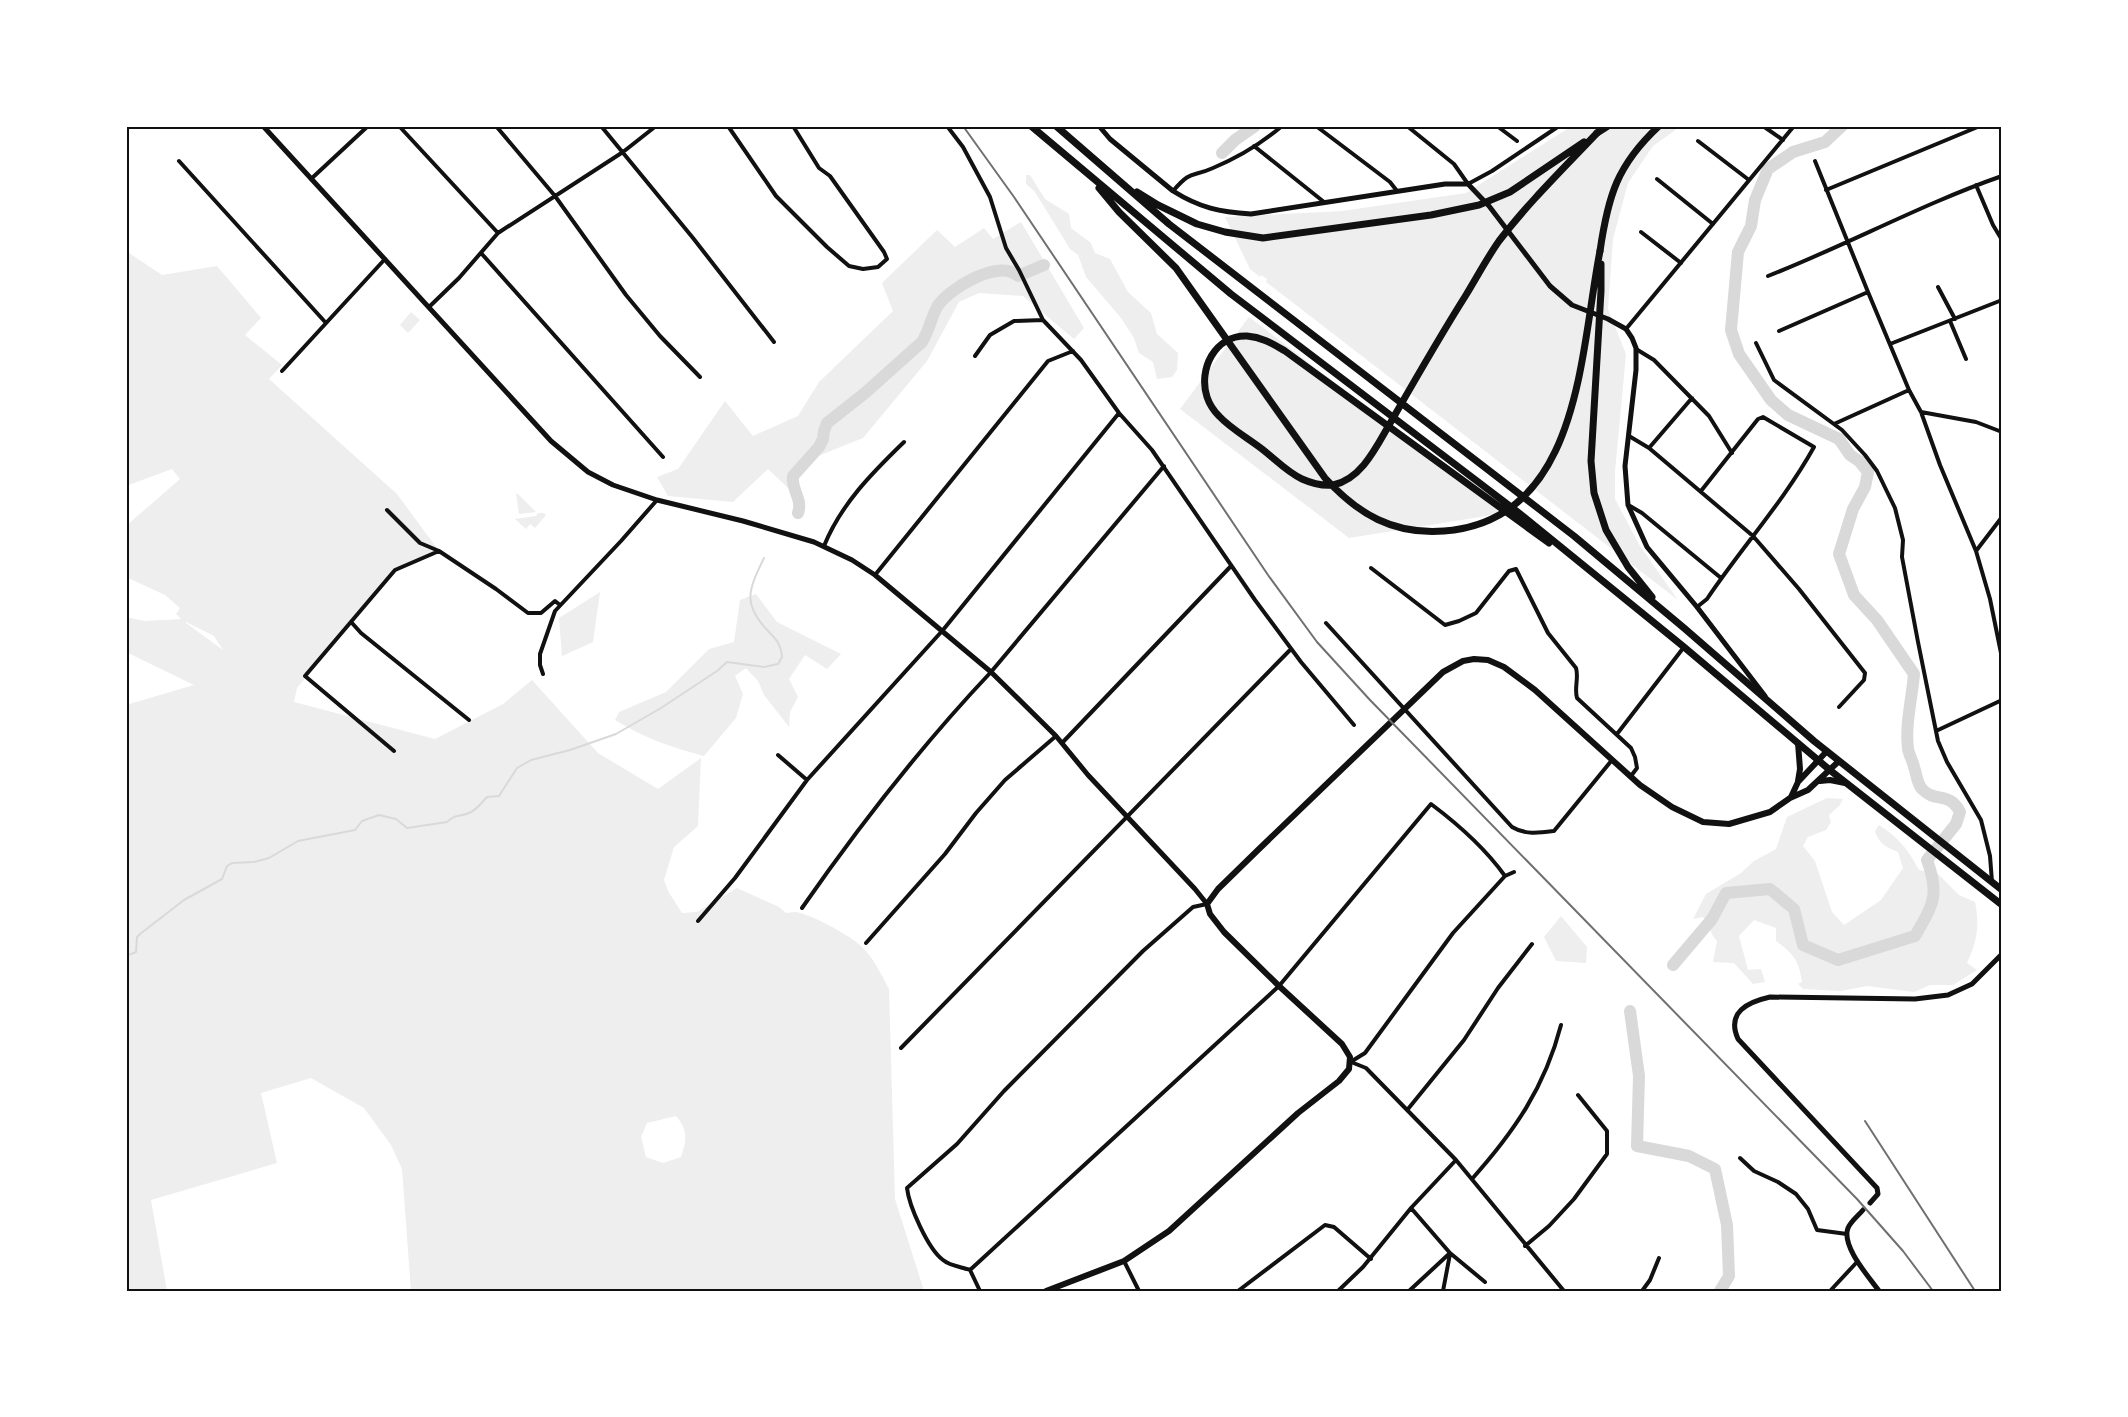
<svg xmlns="http://www.w3.org/2000/svg" width="2128" height="1417" viewBox="0 0 2128 1417" font-family="Rubik,sans-serif">
<style>
.green{fill:#eee;fill-rule:evenodd}
.lines{fill:none;stroke-linecap:round;stroke-linejoin:round}
.stream{stroke:#d9d9d9;stroke-width:2}
.river{stroke:#d9d9d9;stroke-width:12}
.minor{stroke:#111;stroke-width:4}
.tertiary{stroke:#111;stroke-width:5}
.secondary{stroke:#111;stroke-width:6}
.primary{stroke:#111;stroke-width:7}
.trunk{stroke:#111;stroke-width:7}
.rail{stroke:#707070;stroke-width:2}
.neatline{fill:none;stroke:#111;stroke-width:2}
</style>
<rect width="100%" height="100%" fill="#fff"/>
<!-- green -->
<path class="green" d="M 1572,126 L 1681,126 L 1653,146 L 1628,183 L 1613,239 L 1608,309 L 1626,354 L 1615,472 L 1615,499 L 1640,546 L 1678,600 L 1266,282 L 1267,279 L 1261,275 L 1260,277 L 1250,269 L 1225,217 L 1342,211 L 1466,193 Z
M 1026,175 L 1030,175 L 1045,199 L 1069,214 L 1071,228 L 1091,243 L 1095,253 L 1110,259 L 1128,292 L 1151,313 L 1157,334 L 1178,353 L 1177,370 L 1172,377 L 1157,379 L 1153,362 L 1139,353 L 1134,338 L 1121,318 L 1086,277 L 1078,255 L 1070,249 L 1035,192 L 1026,184 Z
M 1021,222 L 1084,328 L 1074,339 L 1023,296 L 979,293 L 959,302 L 927,361 L 863,438 L 813,458 L 788,488 L 768,469 L 733,502 L 668,496 L 657,477 L 678,469 L 725,401 L 753,436 L 798,416 L 819,382 L 893,311 L 882,283 L 937,230 L 955,247 L 984,228 L 993,239 Z
M 126,251 L 162,275 L 217,266 L 261,318 L 245,335 L 282,365 L 269,379 L 397,494 L 439,551 L 395,570 L 297,688 L 294,702 L 435,739 L 503,704 L 532,680 L 598,753 L 658,789 L 701,758 L 698,826 L 674,847 L 664,880 L 668,891 L 682,913 L 697,912 L 737,888 L 779,907 L 786,913 C 789,913 792,912 795,912 C 809,913 851,936 861,946 C 873,957 881,974 889,989 L 895,1199 L 924,1291 L 411,1291 L 402,1169 L 391,1145 L 364,1108 L 311,1078 L 261,1093 L 277,1163 L 151,1200 L 167,1291 L 126,1291 L 126,705 L 194,685 L 126,652 L 126,617 L 144,621 L 181,619 L 176,614 L 180,608 L 165,595 L 126,577 L 126,526 L 180,479 L 172,469 L 126,486 ZM 186,622 L 214,636 L 223,650 L 186,623 ZM 676,1116 C 688,1130 687,1140 681,1157 L 663,1163 L 646,1157 L 641,1137 L 647,1123 Z
M 411,312 L 420,320 L 408,333 L 400,325 Z
M 1249,317 L 1505,513 L 1349,538 L 1180,409 Z
M 516,494 L 518,494 L 536,512 L 519,514 Z
M 538,513 L 544,513 L 546,515 L 535,528 L 530,524 L 526,529 L 515,519 L 536,516 Z
M 600,592 L 593,642 L 562,656 L 559,618 Z
M 756,594 L 777,622 L 841,654 L 827,669 L 805,655 L 789,679 L 798,697 L 790,712 L 789,727 L 764,695 L 758,681 L 746,668 L 735,676 L 743,694 L 736,718 L 704,756 C 673,748 642,737 615,720 L 619,712 L 666,692 L 709,649 L 734,642 L 740,600 Z
M 1827,798 L 1843,799 L 1840,805 L 1829,815 L 1831,822 L 1826,830 L 1808,837 L 1803,846 L 1815,861 L 1832,912 L 1844,925 L 1881,900 L 1903,868 L 1898,852 C 1886,847 1879,844 1875,831 L 1879,825 C 1899,838 1908,849 1919,870 L 1937,873 L 1959,895 L 1975,902 C 1980,926 1977,941 1967,963 L 1977,970 L 1953,985 L 1930,985 L 1914,992 L 1867,986 L 1841,991 L 1803,989 L 1798,984 L 1802,982 C 1799,961 1794,954 1776,941 L 1776,928 L 1754,920 L 1739,936 L 1748,970 L 1761,969 L 1765,982 L 1753,984 L 1734,963 L 1713,962 L 1717,941 C 1709,933 1710,923 1703,917 L 1693,919 L 1706,894 L 1741,873 L 1754,861 L 1776,849 L 1787,817 Z
M 1561,916 L 1587,947 L 1586,963 L 1556,961 L 1544,937 Z"/>
<g class="lines">
<!-- stream -->
<path class="stream" d="M 126,956 L 136,952 L 137,937 L 140,934 L 184,900 L 222,879 L 227,866 L 232,863 L 254,862 L 269,858 L 298,841 L 355,830 L 362,821 L 379,815 L 396,819 L 407,828 L 447,822 C 455,814 459,817 469,813 C 478,809 481,803 487,797 L 499,796 L 517,768 L 531,760 L 570,750 L 616,734 L 661,708 L 717,671 L 727,662 L 764,667 L 778,664 L 782,657 C 781,645 777,640 769,632 C 742,604 748,591 764,558"/>
<!-- river -->
<path class="river" d="M 1222,153 L 1235,140 L 1255,126
M 1025,273 L 1044,265
M 798,513 C 803,499 791,490 793,476 L 819,447 L 823,439 L 824,431 L 827,423 L 865,393 L 922,342 C 929,331 931,318 937,307 C 948,289 999,258 1018,276
M 1673,965 L 1712,919 L 1726,893 L 1770,889 L 1794,909 L 1803,945 L 1838,960 L 1915,936 C 1933,905 1940,895 1927,860 L 1956,824 L 1960,812 C 1949,791 1935,803 1922,789 C 1916,782 1917,774 1914,767 C 1913,761 1909,755 1908,749 C 1905,724 1912,699 1914,674 L 1877,620 L 1854,595 L 1839,554 L 1853,509 L 1865,487 L 1868,472 L 1859,461 L 1850,455 L 1839,439 L 1788,415 L 1771,400 L 1739,354 L 1731,330 L 1738,252 L 1751,226 L 1755,200 L 1768,169 L 1793,152 L 1825,142 L 1842,126
M 1630,1011 L 1639,1076 L 1637,1146 L 1689,1156 L 1715,1169 L 1727,1225 L 1729,1276 L 1720,1291"/>
<!-- minor -->
<path class="minor" d="M 399,126 L 498,233
M 496,126 L 555,196 L 626,295 L 660,336 L 700,377
M 601,126 L 693,238 L 774,342
M 728,126 L 776,196 L 827,247 L 849,266 L 863,269 L 878,267 L 887,259 L 884,252 L 830,176 L 819,168 L 793,126
M 947,126 L 963,147 L 990,197 L 1006,248 L 1019,270 L 1043,320 L 1081,360 L 1119,413 L 1152,450 L 1255,600 L 1301,662 L 1354,725
M 1316,126 L 1390,182 L 1397,191
M 1407,126 L 1454,164 L 1468,184 L 1492,171 L 1559,126
M 1497,126 L 1517,141
M 1763,126 L 1783,140
M 1698,141 L 1749,180
M 1254,146 L 1324,202
M 179,161 L 326,323
M 1815,161 L 1868,292 L 1909,390 L 1921,412 L 1940,465 L 1976,551 L 1990,599 L 2002,658
M 311,179 L 368,126
M 1657,179 L 1713,224
M 1976,185 L 1993,225 L 2002,240
M 1826,190 L 1980,126
M 1173,191 C 1192,169 1191,178 1213,168 C 1237,158 1262,143 1282,126
M 1641,232 L 1681,263
M 481,253 L 663,457
M 1768,276 C 1847,245 1922,204 2002,176
M 1938,287 L 1955,319
M 429,307 L 459,278 L 498,233 L 623,152 L 656,126
M 1950,321 L 1966,359
M 1626,329 L 1794,126
M 1779,331 L 1868,292
M 1756,343 L 1774,380 L 1842,430 L 1865,455 L 1877,471 L 1895,508 L 1903,540 L 1902,557 L 1918,642 L 1938,741 L 1947,762 L 1981,820 L 1990,856 L 1992,882
M 1890,344 L 2002,300
M 1636,349 L 1654,360 L 1709,416 L 1732,453
M 975,356 L 990,335 L 1014,321 L 1043,320
M 282,371 L 385,259
M 1921,412 L 1976,422 L 2002,432
M 1834,424 L 1909,390
M 1629,436 L 1649,448 L 1753,536 L 1799,589 L 1865,673 L 1864,680 L 1839,707
M 1649,448 L 1692,398
M 1630,506 L 1642,513 L 1721,578
M 387,510 L 420,543 L 439,551 L 496,589 L 528,613 L 541,613 L 555,601 L 560,605
M 824,546 C 841,504 872,473 904,442
M 1976,551 L 2002,517
M 1371,568 L 1445,625 L 1459,621 L 1476,613 L 1509,571 L 1516,569 L 1548,633 L 1576,668 C 1579,678 1574,688 1577,698 L 1631,748 L 1635,757 L 1637,768 L 1631,776
M 875,575 L 1048,361 L 1073,351
M 1697,607 L 1707,599 C 1742,547 1784,501 1814,447 L 1763,417 L 1758,419 L 1701,491
M 352,623 L 361,633 L 469,720
M 1326,623 L 1512,827 C 1525,835 1539,833 1554,831 L 1612,760
M 543,674 L 540,665 L 540,654 L 555,611 L 621,541 L 657,500
M 1936,731 L 2002,700
M 1617,734 L 1684,647
M 1062,743 L 1231,566
M 394,751 L 305,676 L 395,570 L 439,551
M 778,755 L 807,780
M 802,908 C 859,826 922,745 991,672 L 1164,466
M 698,921 L 735,878 L 807,780 L 943,630 L 1119,413
M 866,943 L 945,854 L 976,813 L 1005,780 L 1056,736
M 901,1048 L 1291,649
M 1352,1061 L 1365,1053 L 1453,933 L 1505,876 L 1514,872
M 1351,1062 L 1366,1068 L 1456,1160 L 1564,1291
M 1408,1109 L 1464,1040 L 1498,988 L 1532,944
M 1740,1158 L 1754,1171 L 1778,1182 L 1796,1194 L 1808,1209 L 1817,1230 L 1847,1234
M 1472,1179 C 1514,1132 1545,1087 1561,1025
M 1411,1208 L 1450,1253 L 1485,1282
M 1525,1246 L 1549,1226 L 1574,1199 L 1607,1154 L 1607,1131 L 1578,1095
M 1124,1261 L 1139,1291
M 970,1270 C 962,1267 950,1266 943,1260 C 928,1249 909,1206 907,1188 L 957,1144 L 1004,1091 L 1143,951 L 1193,907 L 1207,904
M 980,1291 L 970,1270 L 1279,986 L 1431,804 C 1459,825 1485,848 1505,876
M 1238,1291 L 1325,1225 L 1334,1227 L 1371,1259
M 1338,1291 L 1363,1267 L 1411,1208 L 1456,1160
M 1409,1291 L 1450,1253
M 1443,1291 L 1450,1254
M 1642,1291 L 1650,1280 L 1659,1258
M 1830,1291 L 1857,1262"/>
<!-- tertiary -->
<path class="tertiary" d="M 263,126 L 551,441 L 588,472 L 613,485 L 657,500 L 743,521 L 814,542 L 852,560 L 875,575 L 991,672 L 1056,736 L 1088,775 L 1195,889 L 1207,904
M 1099,126 L 1110,139 L 1173,191 C 1200,208 1220,212 1251,214 L 1445,184 L 1468,184 L 1489,206 L 1550,286 L 1572,305 L 1608,319 L 1626,329 L 1632,338 L 1636,348 L 1636,370 L 1625,466 L 1628,505 L 1647,547 L 1697,607 L 1765,696
M 1870,1203 L 1878,1194 L 1877,1188 L 1738,1039 C 1726,1012 1748,1002 1770,997 L 1915,999 L 1948,995 L 1972,984 L 2002,954
M 1863,1210 C 1858,1216 1851,1221 1848,1228 C 1841,1246 1869,1277 1879,1291"/>
<!-- secondary -->
<path class="secondary" d="M 1798,781 L 1800,769 L 1798,743
M 1820,781 L 1830,780 L 1845,783
M 1791,797 L 1798,782 L 1827,751
M 1046,1291 L 1124,1261 L 1169,1231 L 1298,1113 L 1339,1081 L 1349,1069 L 1350,1057 L 1342,1044 L 1279,986 L 1224,932 L 1210,914 L 1207,904 L 1218,889 L 1259,849 L 1443,672 L 1463,661 L 1474,659 L 1488,660 L 1504,667 L 1535,690 L 1640,785 L 1672,807 L 1703,822 L 1729,824 L 1770,812 L 1790,798 L 1808,790 L 1839,761"/>
<!-- primary -->
<path class="primary" d="M 1597,133 L 1608,126
M 1600,251 C 1608,196 1617,165 1659,126"/>
<!-- trunk -->
<path class="trunk" d="M 1031,126 L 1231,294 L 1519,513 L 1684,647 L 1831,771 L 2002,905
M 1056,126 L 1169,224 L 1574,536 L 1684,628 L 1814,741 L 2002,890
M 1099,188 L 1119,212 L 1176,268 L 1325,478 C 1358,514 1393,535 1444,531 C 1581,521 1580,352 1600,251
M 1137,192 L 1158,205 L 1197,224 L 1225,232 L 1263,238 L 1431,215 L 1479,205 L 1510,192 L 1584,142
M 1601,264 L 1601,291 L 1591,461 L 1594,493 L 1606,530 L 1628,567 L 1652,597
M 1549,543 L 1285,351 C 1273,344 1262,337 1247,336 C 1215,335 1198,369 1207,397 C 1209,403 1214,411 1219,416 C 1231,429 1248,438 1262,449 C 1275,459 1287,472 1302,479 C 1311,483 1323,486 1333,485 C 1363,479 1378,443 1392,420 C 1416,378 1440,336 1466,295 C 1477,277 1487,258 1499,241 C 1529,202 1563,169 1597,133"/>
<!-- rail -->
<path class="rail" d="M 963,126 L 1014,197 L 1268,575 L 1317,642 L 1370,700 L 1857,1199 L 1903,1251 L 1933,1291
M 1865,1121 L 1975,1291"/>
</g>
<!-- border -->
<rect width="2128" height="1417" fill="none" stroke="#ffffff" stroke-width="255"/>
<rect x="128" y="128" width="1872" height="1162" class="neatline"/>
</svg>
